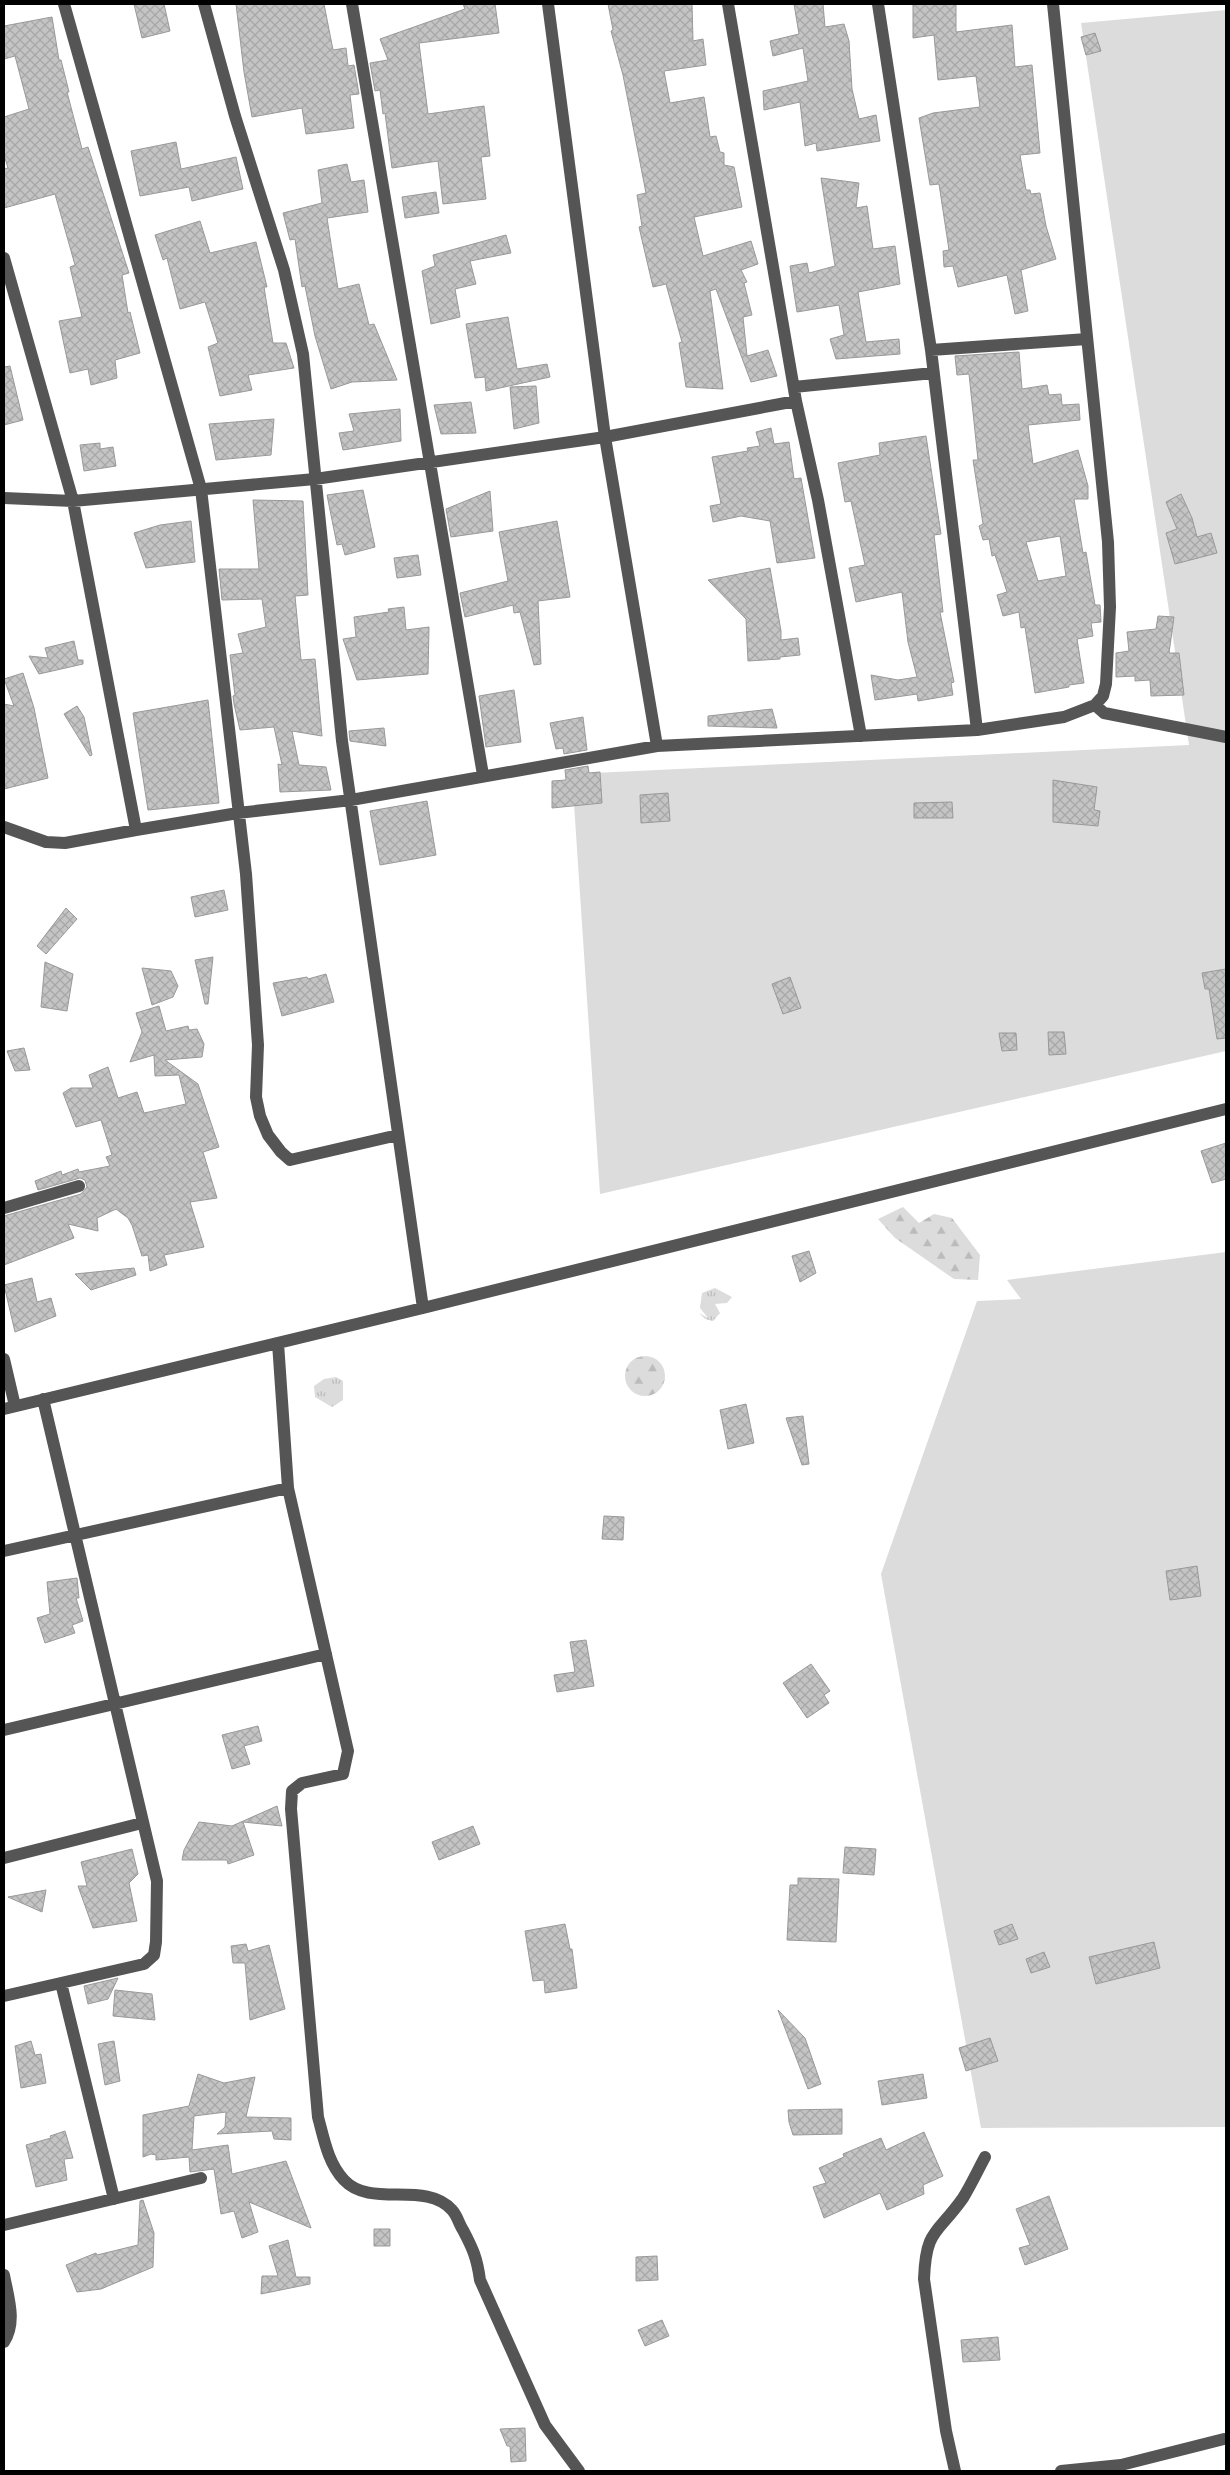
<svg xmlns="http://www.w3.org/2000/svg" width="1230" height="2475" viewBox="0 0 1230 2475" font-family="Manrope,sans-serif">
<style>
.grass{fill:url(#grass-tufts)}
.forest{fill:url(#forest-firs)}
.garden{fill:#dcdcdc}
.building{fill:url(#building-cross-hatch);stroke:#999;fill-rule:evenodd}
.lines{fill:none;stroke-linecap:round;stroke-linejoin:round}
.minor{stroke:#555;stroke-width:12}
</style>
<defs>
<pattern id="grass-tufts" width="24" height="20" patternUnits="userSpaceOnUse" patternTransform="scale(1.25)"><rect width="24" height="20" fill="#dcdcdc"/><path d="M3 7l-1-3M5 7V3M7 7l1-3M15 17l-1-3M17 17v-4M19 17l1-3" fill="none" stroke="#bbb"/></pattern>
<pattern id="forest-firs" width="22" height="20" patternUnits="userSpaceOnUse" patternTransform="scale(1.25)"><rect width="22" height="20" fill="#dcdcdc"/><path d="M5 1l3.5 6h-7zM16 11l3.5 6h-7z" fill="#bbb"/></pattern>
<pattern id="building-cross-hatch" width="8" height="8" patternUnits="userSpaceOnUse" patternTransform="scale(1.25)"><rect width="8" height="8" fill="#c4c4c4"/><path d="M0 0l8 8M0 8l8-8" fill="none" stroke="#a7a7a7"/></pattern>
</defs>
<rect width="100%" height="100%" fill="#fff"/>
<!-- grass -->
<path class="grass" d="M 715,1288 L 732,1297 L 727,1303 L 715,1304 L 720,1313 L 713,1321 L 705,1319 L 699,1313 L 708,1318 L 700,1308 L 702,1293 Z
M 336,1377 L 343,1381 L 343,1400 L 332,1407 L 315,1397 L 314,1386 L 324,1379 Z"/>
<!-- forest -->
<path class="forest" d="M 903,1207 L 919,1223 L 934,1214 L 952,1218 L 980,1255 L 978,1280 L 954,1279 L 895,1238 L 878,1219 Z
M625 1376a20 20 0 1 1 40 0a20 20 0 1 1-40 0Z"/>
<!-- garden -->
<path class="garden" d="M 1226,10 L 1226,1051 L 600,1194 L 572,774 L 1189,745 L 1081,23 Z
M 1226,1252 L 1226,2127 L 981,2128 L 881,1574 L 977,1301 L 1021,1299 L 1007,1280 Z"/>
<!-- building -->
<path class="building" d="M 134,4 L 164,4 L 170,31 L 142,38 Z
M 236,4 L 324,4 L 333,50 L 346,48 L 348,66 L 354,65 L 359,94 L 350,95 L 354,128 L 306,134 L 302,108 L 252,117 L 244,72 Z
M 463,4 L 495,4 L 499,33 L 419,43 L 428,114 L 484,106 L 490,156 L 481,157 L 486,199 L 443,204 L 438,161 L 392,168 L 385,113 L 383,114 L 380,90 L 375,91 L 370,63 L 388,60 L 380,39 L 465,9 Z
M 608,4 L 692,4 L 693,41 L 703,39 L 706,65 L 664,71 L 670,103 L 704,97 L 710,137 L 716,136 L 720,152 L 724,153 L 724,165 L 734,167 L 742,207 L 694,217 L 703,256 L 751,241 L 758,264 L 741,270 L 747,282 L 744,283 L 752,315 L 743,317 L 747,356 L 768,350 L 777,376 L 751,382 L 716,289 L 710,291 L 723,389 L 686,387 L 679,343 L 682,342 L 666,284 L 653,287 L 639,227 L 642,226 L 637,195 L 646,193 L 623,75 L 611,31 L 613,30 Z
M 794,4 L 823,4 L 825,27 L 844,24 L 849,41 L 852,89 L 859,119 L 876,115 L 880,141 L 817,151 L 816,143 L 805,146 L 800,102 L 764,110 L 763,91 L 808,81 L 803,48 L 773,56 L 770,41 L 799,34 Z
M 913,4 L 956,4 L 956,32 L 1012,25 L 1015,67 L 1032,65 L 1040,153 L 1020,155 L 1026,190 L 1030,190 L 1031,194 L 1040,193 L 1046,226 L 1056,259 L 1021,270 L 1028,311 L 1015,314 L 1007,275 L 958,287 L 953,266 L 944,267 L 943,251 L 949,250 L 939,184 L 930,185 L 919,118 L 933,113 L 980,107 L 976,76 L 938,80 L 934,35 L 913,38 Z
M 52,17 L 59,60 L 61,60 L 69,92 L 67,92 L 82,149 L 88,147 L 129,273 L 122,275 L 128,313 L 130,312 L 140,353 L 115,360 L 117,378 L 91,385 L 88,369 L 70,373 L 59,321 L 82,317 L 70,267 L 75,265 L 55,194 L 4,208 L 4,169 L 8,168 L 4,155 L 4,117 L 29,109 L 15,56 L 4,59 L 4,26 Z
M 1095,33 L 1101,51 L 1086,55 L 1081,37 Z
M 176,142 L 181,169 L 236,157 L 243,189 L 192,201 L 189,187 L 140,196 L 131,151 Z
M 347,164 L 351,182 L 364,180 L 368,212 L 327,218 L 338,289 L 359,284 L 369,325 L 374,324 L 397,380 L 352,382 L 331,389 L 315,336 L 305,286 L 302,287 L 295,239 L 290,240 L 283,213 L 322,203 L 318,170 Z
M 821,178 L 859,183 L 856,208 L 867,206 L 873,249 L 895,246 L 900,284 L 858,292 L 866,342 L 899,339 L 900,354 L 836,359 L 830,339 L 844,335 L 839,305 L 797,312 L 790,266 L 807,263 L 809,273 L 835,266 Z
M 436,192 L 439,213 L 405,218 L 402,197 Z
M 200,221 L 210,253 L 256,242 L 267,287 L 264,287 L 273,343 L 286,343 L 294,368 L 248,375 L 252,390 L 220,396 L 208,347 L 218,343 L 205,302 L 180,309 L 167,258 L 163,260 L 155,235 Z
M 506,235 L 511,253 L 470,261 L 476,284 L 455,289 L 460,317 L 431,324 L 422,271 L 435,266 L 433,255 Z
M 508,317 L 517,369 L 547,364 L 550,377 L 486,391 L 485,377 L 475,378 L 466,324 Z
M 1019,352 L 1022,389 L 1047,385 L 1049,395 L 1061,394 L 1062,405 L 1079,404 L 1080,420 L 1028,425 L 1033,464 L 1078,450 L 1088,486 L 1088,499 L 1074,499 L 1083,553 L 1086,552 L 1095,605 L 1100,605 L 1101,622 L 1091,623 L 1093,636 L 1077,639 L 1084,683 L 1069,685 L 1069,687 L 1035,693 L 1025,627 L 1021,628 L 1019,612 L 1003,616 L 997,595 L 1007,592 L 995,555 L 992,556 L 989,539 L 983,540 L 979,526 L 983,524 L 973,460 L 978,460 L 969,374 L 957,375 L 955,356 ZM 1060,536 L 1066,576 L 1038,581 L 1026,542 Z
M 10,366 L 23,420 L 4,425 L 4,367 Z
M 536,386 L 539,423 L 514,429 L 510,387 Z
M 471,402 L 476,433 L 441,434 L 434,405 Z
M 400,409 L 401,441 L 343,450 L 339,433 L 354,431 L 349,414 Z
M 274,419 L 271,455 L 216,460 L 209,424 Z
M 771,428 L 774,444 L 789,442 L 794,479 L 801,478 L 815,558 L 777,563 L 770,521 L 741,516 L 713,522 L 710,506 L 721,504 L 712,457 L 748,451 L 747,448 L 760,446 L 756,432 Z
M 926,436 L 941,534 L 934,535 L 943,612 L 940,612 L 954,682 L 951,683 L 953,695 L 918,701 L 917,694 L 875,700 L 871,675 L 898,680 L 917,677 L 908,642 L 902,592 L 856,602 L 849,568 L 865,565 L 851,501 L 845,502 L 838,463 L 880,455 L 879,443 Z
M 100,443 L 100,449 L 113,447 L 116,466 L 84,471 L 80,445 Z
M 363,490 L 375,547 L 345,555 L 342,544 L 337,545 L 327,495 Z
M 490,491 L 493,531 L 451,537 L 446,509 Z
M 1181,494 L 1192,518 L 1197,537 L 1211,533 L 1217,553 L 1175,564 L 1166,533 L 1177,529 L 1166,502 Z
M 253,500 L 303,501 L 308,595 L 295,596 L 301,660 L 315,659 L 322,736 L 292,731 L 299,765 L 326,767 L 331,790 L 280,792 L 278,764 L 282,765 L 274,727 L 240,730 L 234,704 L 233,696 L 235,695 L 230,655 L 243,653 L 238,634 L 266,627 L 262,599 L 222,600 L 219,569 L 259,569 Z
M 191,521 L 195,562 L 146,568 L 134,533 L 160,525 Z
M 557,521 L 570,597 L 538,601 L 541,664 L 534,665 L 520,612 L 514,613 L 513,605 L 465,617 L 460,593 L 508,581 L 499,532 Z
M 418,555 L 421,575 L 397,578 L 394,558 Z
M 770,568 L 781,631 L 781,640 L 798,638 L 800,655 L 780,657 L 780,659 L 748,661 L 746,619 L 708,580 Z
M 404,607 L 406,630 L 429,627 L 428,674 L 357,680 L 343,639 L 356,637 L 354,617 L 389,612 L 388,609 Z
M 1158,616 L 1174,617 L 1169,653 L 1179,653 L 1184,695 L 1151,696 L 1150,680 L 1135,681 L 1135,676 L 1116,677 L 1116,653 L 1129,651 L 1127,632 L 1156,629 Z
M 74,641 L 78,660 L 83,660 L 83,664 L 39,674 L 29,656 L 48,658 L 45,648 Z
M 23,673 L 34,708 L 48,778 L 4,789 L 4,704 L 14,706 L 4,679 Z
M 514,690 L 521,742 L 486,747 L 479,696 Z
M 208,700 L 219,803 L 148,810 L 133,713 Z
M 77,706 L 84,717 L 92,755 L 90,756 L 64,714 Z
M 772,709 L 777,728 L 708,726 L 708,716 Z
M 583,717 L 587,750 L 564,754 L 563,748 L 556,749 L 550,723 Z
M 384,728 L 386,746 L 350,741 L 349,731 Z
M 588,766 L 589,773 L 600,772 L 602,803 L 552,808 L 552,781 L 566,780 L 565,770 Z
M 1053,780 L 1097,787 L 1094,810 L 1100,811 L 1098,826 L 1053,822 Z
M 668,793 L 670,821 L 641,823 L 640,795 Z
M 427,801 L 436,855 L 380,865 L 370,811 Z
M 952,802 L 953,818 L 914,818 L 914,803 Z
M 224,890 L 228,910 L 195,917 L 191,897 Z
M 66,908 L 77,919 L 46,954 L 37,946 Z
M 213,957 L 208,1004 L 205,1004 L 195,960 Z
M 45,962 L 73,974 L 67,1011 L 41,1007 Z
M 142,968 L 171,971 L 178,986 L 173,997 L 152,1005 Z
M 1226,969 L 1226,1038 L 1217,1039 L 1209,989 L 1205,989 L 1202,973 Z
M 326,974 L 334,1002 L 282,1016 L 273,983 L 307,977 L 308,979 Z
M 790,977 L 801,1008 L 783,1014 L 772,984 Z
M 159,1006 L 166,1031 L 188,1026 L 189,1030 L 197,1029 L 204,1044 L 202,1057 L 165,1060 L 198,1084 L 219,1147 L 203,1152 L 217,1198 L 190,1202 L 204,1247 L 164,1255 L 167,1265 L 150,1271 L 148,1255 L 142,1256 L 132,1225 L 128,1218 L 116,1209 L 97,1218 L 98,1231 L 68,1224 L 74,1238 L 4,1265 L 4,1216 L 81,1194 L 87,1187 L 85,1180 L 80,1178 L 38,1190 L 35,1181 L 61,1171 L 62,1175 L 78,1169 L 79,1172 L 110,1166 L 106,1157 L 112,1155 L 101,1120 L 76,1127 L 63,1093 L 71,1088 L 93,1088 L 89,1075 L 108,1067 L 118,1098 L 137,1092 L 144,1113 L 186,1104 L 179,1075 L 155,1076 L 154,1055 L 130,1062 L 142,1032 L 136,1013 Z
M 1048,1032 L 1064,1032 L 1066,1054 L 1049,1055 Z
M 999,1033 L 1016,1033 L 1017,1050 L 1002,1051 Z
M 24,1048 L 30,1070 L 15,1071 L 7,1051 Z
M 1226,1143 L 1226,1179 L 1212,1183 L 1201,1151 Z
M 809,1251 L 816,1273 L 800,1282 L 792,1256 Z
M 134,1268 L 136,1275 L 91,1290 L 75,1274 Z
M 32,1278 L 37,1302 L 51,1298 L 56,1316 L 15,1332 L 4,1285 Z
M 746,1404 L 754,1443 L 728,1449 L 720,1410 Z
M 803,1416 L 809,1464 L 802,1465 L 786,1418 Z
M 604,1516 L 624,1517 L 623,1540 L 602,1539 Z
M 1197,1566 L 1201,1596 L 1170,1600 L 1166,1571 Z
M 77,1578 L 79,1598 L 76,1598 L 83,1621 L 72,1625 L 75,1633 L 45,1643 L 37,1618 L 50,1614 L 47,1582 Z
M 586,1640 L 594,1686 L 557,1692 L 554,1675 L 575,1672 L 570,1642 Z
M 811,1664 L 830,1691 L 824,1695 L 829,1703 L 807,1718 L 783,1683 Z
M 258,1726 L 262,1741 L 244,1746 L 250,1764 L 232,1769 L 222,1735 Z
M 277,1806 L 282,1826 L 243,1822 L 254,1855 L 228,1864 L 227,1860 L 182,1860 L 184,1850 L 199,1822 L 232,1826 Z
M 473,1826 L 480,1844 L 439,1860 L 432,1842 Z
M 845,1847 L 876,1849 L 874,1875 L 843,1873 Z
M 132,1849 L 138,1874 L 129,1883 L 137,1921 L 93,1928 L 78,1886 L 87,1886 L 81,1862 Z
M 798,1878 L 839,1879 L 836,1942 L 787,1940 L 790,1885 L 798,1885 Z
M 46,1890 L 42,1912 L 8,1897 Z
M 565,1924 L 570,1949 L 572,1949 L 577,1988 L 545,1993 L 544,1980 L 533,1981 L 525,1931 Z
M 1012,1924 L 1018,1939 L 999,1945 L 994,1931 Z
M 1154,1942 L 1160,1968 L 1096,1984 L 1089,1957 Z
M 246,1944 L 248,1951 L 269,1945 L 285,2009 L 250,2020 L 245,1963 L 233,1963 L 231,1946 Z
M 1044,1952 L 1050,1967 L 1031,1973 L 1026,1959 Z
M 118,1978 L 108,1999 L 88,2004 L 84,1986 Z
M 115,1990 L 152,1994 L 155,2020 L 113,2016 Z
M 778,2010 L 805,2038 L 821,2084 L 808,2089 Z
M 990,2038 L 998,2061 L 966,2071 L 959,2048 Z
M 31,2041 L 35,2055 L 41,2054 L 46,2083 L 21,2088 L 15,2046 Z
M 114,2041 L 120,2081 L 105,2085 L 98,2044 Z
M 198,2074 L 224,2083 L 255,2077 L 246,2117 L 291,2118 L 291,2140 L 274,2139 L 272,2131 L 217,2134 L 225,2127 L 226,2112 L 194,2116 L 192,2150 L 228,2145 L 232,2174 L 286,2161 L 311,2228 L 249,2202 L 258,2232 L 242,2238 L 234,2211 L 221,2214 L 214,2169 L 190,2172 L 189,2157 L 156,2160 L 156,2155 L 151,2154 L 143,2157 L 143,2115 L 189,2106 Z
M 923,2074 L 927,2098 L 882,2105 L 878,2081 Z
M 842,2109 L 842,2134 L 793,2135 L 789,2122 L 788,2110 Z
M 65,2131 L 73,2158 L 64,2159 L 67,2180 L 36,2187 L 26,2145 L 51,2138 L 50,2136 Z
M 924,2132 L 943,2176 L 923,2185 L 924,2194 L 887,2210 L 880,2193 L 824,2218 L 813,2187 L 826,2183 L 819,2168 L 844,2157 L 843,2154 L 881,2138 L 886,2150 Z
M 1049,2196 L 1068,2249 L 1025,2265 L 1019,2248 L 1030,2245 L 1016,2209 Z
M 143,2200 L 154,2233 L 153,2267 L 101,2289 L 77,2292 L 66,2265 L 96,2253 L 97,2255 L 138,2245 L 140,2201 Z
M 374,2229 L 390,2229 L 390,2246 L 374,2246 Z
M 288,2240 L 296,2277 L 310,2277 L 310,2284 L 261,2294 L 262,2276 L 278,2276 L 269,2246 Z
M 657,2256 L 658,2280 L 636,2281 L 636,2257 Z
M 662,2320 L 669,2336 L 645,2346 L 638,2330 Z
M 998,2337 L 1000,2360 L 963,2362 L 961,2340 Z
M 525,2428 L 526,2461 L 511,2462 L 510,2446 L 507,2446 L 500,2429 Z"/>
<g class="lines">
<!-- minor -->
<path class="minor" d="M 64,4 L 201,489 L 246,874 L 258,1045 L 256,1097 L 260,1116 L 268,1135 L 281,1152 L 290,1160 L 398,1135
M 204,4 L 235,116 L 284,270 L 303,354 L 342,741 L 423,1308
M 352,4 L 483,775
M 548,4 L 605,437 L 657,746
M 728,4 L 796,401 L 818,500 L 861,736
M 878,4 L 931,350 L 977,730
M 4,258 L 73,501 L 136,830 L 238,813 L 351,800 L 657,746 L 977,730 L 1064,717 L 1095,705 L 1103,696 L 1106,684 L 1110,607 L 1108,542 L 1053,4
M 931,350 L 1087,339
M 794,387 L 933,373
M 4,498 L 73,501 L 315,479 L 605,437 L 796,401
M 1095,705 L 1104,713 L 1226,737
M 4,827 L 46,842 L 65,843 L 136,830
M 4,1208 L 79,1186
M 278,1343 L 288,1488 L 348,1751 L 343,1774 L 302,1783 L 292,1791 L 291,1809 L 318,2117 C 324,2139 328,2163 344,2180 C 371,2209 425,2180 452,2210 C 457,2215 459,2224 463,2230 C 473,2249 477,2258 480,2280 L 545,2425 L 579,2471
M 4,1359 L 15,1406
M 4,1409 L 427,1307 L 1226,1109
M 4,1551 L 288,1488
M 4,1730 L 326,1654
M 4,1858 L 142,1823
M 61,1983 L 114,2199
M 4,1996 L 144,1964 L 154,1955 L 156,1942 L 157,1881 L 43,1399
M 4,2225 L 201,2178
M 4,2275 C 8,2297 17,2322 4,2342
M 955,2471 L 946,2431 L 924,2279 C 926,2228 937,2235 963,2198 C 971,2185 978,2170 985,2157
M 1061,2471 L 1121,2465 L 1224,2439"/>
</g>
<!-- border -->
<rect width="1230" height="2475" fill="none" stroke="#000000" stroke-width="10"/>
</svg>
